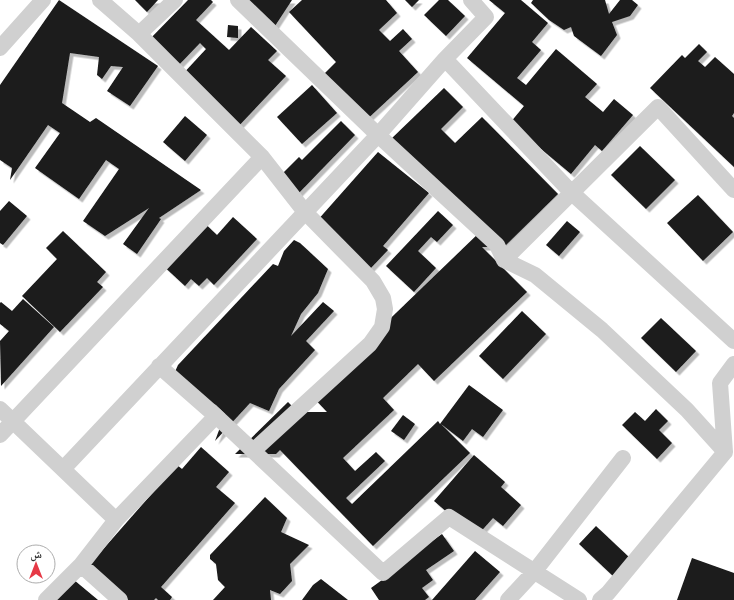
<svg xmlns="http://www.w3.org/2000/svg" width="734" height="600" viewBox="0 0 734 600" font-family="'DM Sans','Noto Naskh Arabic',sans-serif">
<style>
.building{fill:#1a1a1a;filter:url(#shadow)}
.lines{fill:none;stroke-linecap:round;stroke-linejoin:round}
.minor{stroke:#d0d0d0;stroke-width:16}
</style>
<defs>
<filter id="shadow"><feDropShadow dx="3.5" dy="3.5" stdDeviation="0" flood-color="#0004"/></filter>
</defs>
<rect width="100%" height="100%" fill="#fff"/>
<!-- building -->
<path class="building" d="M 59,0 L 158,66 L 130,106 L 107,91 L 123,67 L 111,66 L 102,79 L 97,75 L 99,57 L 70,53 L 62,103 L 90,122 L 96,118 L 201,190 L 159,218 L 161,219 L 137,254 L 123,244 L 149,208 L 105,236 L 83,221 L 119,169 L 106,160 L 79,199 L 35,168 L 60,133 L 48,125 L 10,180 L 12,168 L 0,160 L 0,85 Z
M 135,0 L 158,0 L 147,12 Z
M 188,0 L 211,0 L 213,2 L 196,20 L 229,50 L 251,27 L 277,51 L 268,60 L 286,76 L 233,132 L 181,76 L 206,49 L 200,43 L 175,69 L 147,42 Z
M 244,0 L 292,0 L 273,29 Z
M 302,0 L 386,0 L 397,13 L 379,30 L 390,41 L 403,29 L 412,39 L 399,51 L 418,72 L 363,123 L 320,78 L 336,62 L 289,12 Z
M 405,0 L 419,0 L 412,7 Z
M 439,0 L 448,0 L 465,16 L 446,36 L 424,15 Z
M 489,0 L 521,0 L 548,23 L 532,42 L 541,50 L 517,78 L 526,85 L 556,49 L 597,84 L 585,97 L 603,112 L 614,99 L 633,115 L 602,151 L 595,145 L 571,174 L 510,123 L 524,106 L 467,58 L 505,13 Z
M 533,0 L 605,0 L 609,14 L 620,0 L 632,0 L 638,5 L 630,16 L 612,22 L 617,35 L 601,56 L 574,36 L 571,27 L 564,30 L 549,20 L 531,3 Z
M 228,25 L 238,26 L 238,38 L 227,37 Z
M 699,44 L 707,52 L 698,61 L 705,67 L 715,57 L 734,74 L 734,113 L 732,116 L 734,118 L 734,167 L 650,88 L 682,55 L 685,58 Z
M 312,85 L 337,113 L 302,144 L 277,117 Z
M 444,88 L 463,107 L 441,129 L 455,143 L 482,117 L 558,194 L 504,247 L 482,247 L 527,292 L 434,381 L 418,364 L 383,398 L 394,410 L 343,458 L 355,471 L 376,452 L 385,461 L 346,498 L 352,504 L 438,421 L 440,424 L 469,385 L 503,410 L 483,437 L 472,429 L 463,441 L 441,424 L 470,453 L 373,546 L 280,450 L 276,454 L 235,454 L 288,402 L 298,412 L 327,412 L 311,395 L 481,231 L 391,139 Z
M 185,116 L 207,135 L 185,161 L 163,142 Z
M 341,121 L 355,135 L 296,196 L 278,178 L 299,157 L 302,160 Z
M 640,146 L 675,180 L 646,209 L 611,175 Z
M 378,152 L 429,193 L 383,246 L 388,250 L 370,269 L 316,222 Z
M 698,195 L 733,232 L 703,261 L 667,223 Z
M 9,201 L 27,216 L 3,245 L 0,243 L 0,211 Z
M 438,211 L 453,225 L 437,242 L 431,237 L 418,251 L 436,268 L 414,292 L 386,266 Z
M 198,217 L 217,235 L 233,217 L 257,239 L 214,285 L 207,278 L 199,286 L 191,279 L 185,286 L 158,261 Z
M 567,221 L 580,232 L 559,256 L 546,245 Z
M 63,231 L 106,272 L 97,282 L 103,287 L 60,332 L 22,296 L 57,259 L 46,248 Z
M 294,240 L 300,243 L 328,269 L 318,293 L 301,314 L 291,336 L 323,302 L 334,311 L 306,341 L 315,350 L 279,389 L 269,411 L 250,403 L 215,441 L 225,414 L 216,405 L 202,399 L 174,374 L 178,365 L 273,264 L 278,266 L 284,251 Z
M 23,299 L 54,327 L 1,386 L 0,341 L 9,331 L 0,324 L 0,303 L 1,302 L 12,311 Z
M 522,311 L 546,334 L 503,379 L 479,356 Z
M 661,318 L 696,351 L 676,372 L 641,338 Z
M 656,409 L 668,421 L 659,430 L 672,443 L 657,459 L 622,425 L 635,412 L 645,421 Z
M 403,415 L 415,424 L 404,440 L 391,431 Z
M 201,447 L 229,472 L 216,487 L 235,503 L 161,587 L 172,597 L 170,600 L 158,600 L 156,598 L 154,600 L 117,600 L 84,571 L 177,465 L 182,469 Z
M 474,455 L 505,482 L 501,487 L 521,505 L 503,526 L 493,518 L 476,537 L 434,501 Z
M 265,497 L 287,518 L 281,532 L 309,545 L 290,564 L 292,581 L 280,594 L 270,590 L 271,600 L 213,600 L 225,587 L 218,580 L 216,564 L 210,559 L 210,555 Z
M 596,526 L 631,559 L 614,577 L 579,544 Z
M 442,534 L 454,551 L 426,570 L 433,580 L 422,588 L 429,597 L 425,600 L 379,600 L 371,588 L 400,567 L 398,565 Z
M 475,551 L 500,572 L 475,600 L 432,600 Z
M 692,558 L 734,573 L 734,600 L 677,600 Z
M 68,575 L 98,600 L 48,600 Z
M 321,579 L 348,600 L 302,600 L 313,585 Z"/>
<g class="lines">
<!-- minor -->
<path class="minor" d="M 100,0 L 139,34 L 262,157 L 305,212 L 373,281 L 383,298 L 385,309 L 382,327 L 370,344 L 253,451
M 238,0 L 378,135 L 497,245 L 504,260 L 535,275 L 602,330 L 687,410 L 725,452
M 139,34 L 175,0
M 0,48 L 43,0
M 445,59 L 571,192 L 734,341
M 504,260 L 658,107 L 734,190
M 159,366 L 216,416 L 383,573 L 449,517 L 579,600
M 0,409 L 116,520
M 0,435 L 262,157
M 63,469 L 378,135 L 445,59 L 486,17 L 471,0
M 81,565 L 120,600
M 46,600 L 81,565 L 116,520 L 216,416
M 508,600 L 534,572 L 623,458
M 600,600 L 608,593 L 725,452 L 720,383 L 734,364"/>
</g>
<!-- north arrow -->
<g transform="translate(36 564)"><circle r="19" fill="#ffffff" stroke="#adadad"/>
<path d="M0-3L7 15L0 10L-7 15Z" fill="#e63946"/>
<text y="-6" font-size="11" font-weight="bold" text-anchor="middle" fill="#333333">ش</text>
</g>
</svg>
